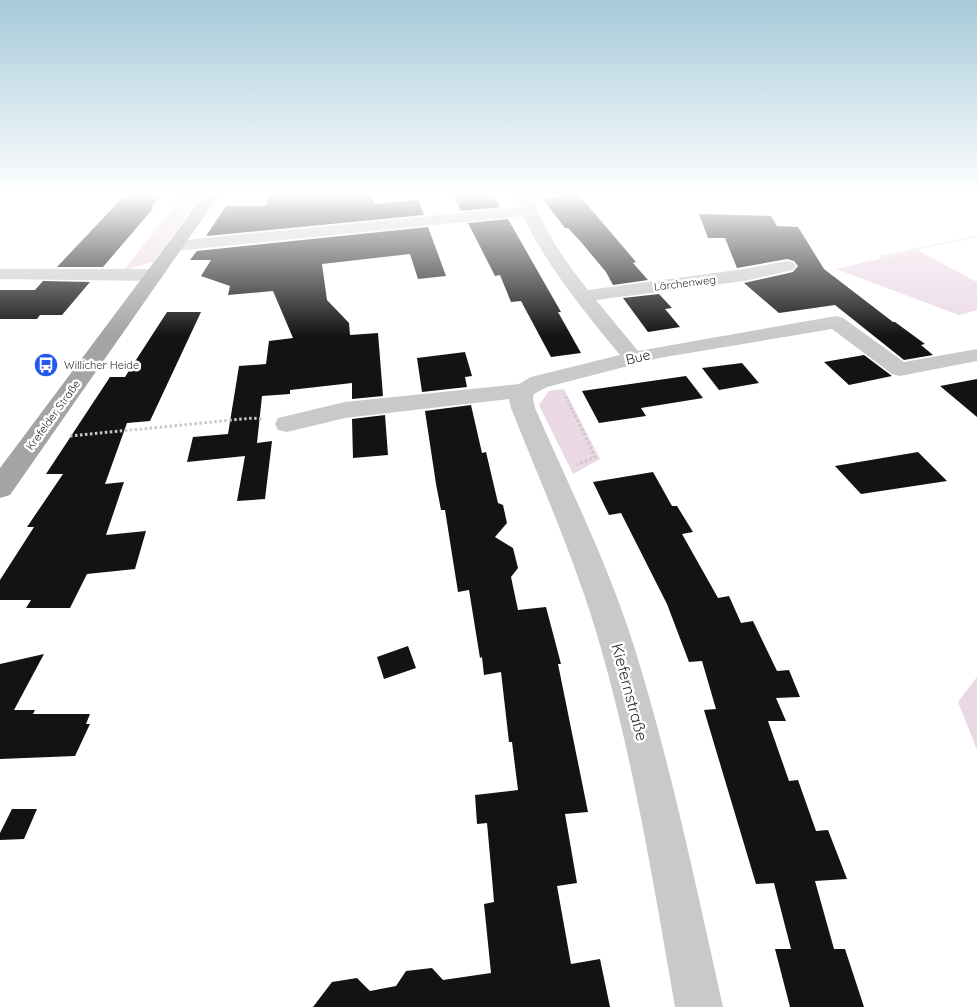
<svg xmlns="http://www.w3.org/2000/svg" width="977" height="1007" viewBox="0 0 977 1007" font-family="Quicksand,sans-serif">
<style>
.green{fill:#ebd8e5}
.building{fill:#131313}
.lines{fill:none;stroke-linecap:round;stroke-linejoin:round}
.path-far2{stroke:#c9c9c9;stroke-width:2;stroke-dasharray:1 1;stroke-linecap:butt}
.path-far1{stroke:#c9c9c9;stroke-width:2.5;stroke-dasharray:2 2;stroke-linecap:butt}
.path{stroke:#c9c9c9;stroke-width:3;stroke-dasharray:2.5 2.5;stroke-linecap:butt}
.minor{fill:#c9c9c9;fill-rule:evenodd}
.major{fill:#a4a4a4;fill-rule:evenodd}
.labels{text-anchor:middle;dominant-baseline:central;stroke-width:5;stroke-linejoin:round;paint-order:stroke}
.far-street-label{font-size:11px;fill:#2c2c2c;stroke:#fff}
.far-poi-label{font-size:11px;fill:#2c2c2c;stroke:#fff;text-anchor:start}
.street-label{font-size:14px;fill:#2c2c2c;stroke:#fff}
.near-street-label{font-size:16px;fill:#2c2c2c;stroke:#fff}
</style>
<rect width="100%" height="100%" fill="#fff"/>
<!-- green -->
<path class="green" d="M 183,195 L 202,195 L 153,262 L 124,270 Z
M 917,250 L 977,282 L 977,310 L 959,315 L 836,269 Z
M 564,389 L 600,459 L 573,474 L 539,405 L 549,391 Z
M 977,677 L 977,750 L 958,702 Z"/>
<!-- building -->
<path class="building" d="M 125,195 L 161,195 L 151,207 L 154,207 L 151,211 L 103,267 L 57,267 Z
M 268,195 L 373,195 L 374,204 L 418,200 L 424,215 L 206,236 L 226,206 L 266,206 Z
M 453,195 L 493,195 L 500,207 L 461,211 Z
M 565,195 L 579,195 L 636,262 L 633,263 L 648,280 L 613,285 L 606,272 L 581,242 L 568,228 L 565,228 L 542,198 Z
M 699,214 L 771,216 L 777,226 L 798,227 L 824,269 L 893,322 L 895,322 L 925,344 L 921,345 L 933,355 L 904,360 L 835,305 L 779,313 L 744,283 L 793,272 L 798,266 L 794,261 L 787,259 L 737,268 L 725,238 L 708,238 Z
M 508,219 L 561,312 L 558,312 L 581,353 L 551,357 L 521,301 L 511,302 L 500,275 L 495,276 L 468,223 Z
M 428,227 L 446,276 L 418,279 L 410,254 L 322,264 L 327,300 L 349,323 L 350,335 L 378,333 L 383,396 L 352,399 L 352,383 L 290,390 L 290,394 L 262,396 L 257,443 L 272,441 L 265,499 L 237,501 L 245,456 L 187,462 L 193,437 L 228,434 L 239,366 L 266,364 L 269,341 L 293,338 L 273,291 L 228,295 L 230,286 L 201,276 L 211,260 L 190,260 L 197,251 Z
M 43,281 L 90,282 L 62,315 L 40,315 L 37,319 L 0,319 L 0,290 L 35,290 Z
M 659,294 L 672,308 L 665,309 L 680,327 L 648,332 L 623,298 Z
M 167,312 L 201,312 L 150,421 L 127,423 L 105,484 L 124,482 L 106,535 L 146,531 L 135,569 L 87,574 L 70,608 L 26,608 L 31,600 L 0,600 L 0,580 L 34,527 L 27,527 L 63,474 L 46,474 L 110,377 L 125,377 Z
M 465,352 L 472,376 L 465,377 L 467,387 L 422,392 L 417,358 Z
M 864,355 L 892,376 L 849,385 L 824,362 Z
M 742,363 L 759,383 L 719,390 L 702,368 Z
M 686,376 L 703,398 L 641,408 L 646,416 L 599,423 L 582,391 Z
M 977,379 L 977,417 L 940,386 Z
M 471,405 L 482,453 L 486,452 L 498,503 L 503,505 L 507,523 L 495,537 L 513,548 L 518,568 L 511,577 L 518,610 L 546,607 L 561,664 L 558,664 L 588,812 L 565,814 L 577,883 L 557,886 L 571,964 L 600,959 L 610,1007 L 313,1007 L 332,982 L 357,978 L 370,991 L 396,986 L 406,971 L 432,968 L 443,980 L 491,973 L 484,904 L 494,902 L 492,878 L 487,823 L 477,824 L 475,795 L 518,790 L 512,742 L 509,742 L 501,672 L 484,675 L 482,657 L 480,658 L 469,590 L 458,592 L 445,510 L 441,510 L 436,484 L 425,411 Z
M 385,415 L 388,455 L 353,458 L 352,419 Z
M 918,452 L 947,481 L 861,494 L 835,466 Z
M 653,472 L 672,506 L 677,506 L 693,532 L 682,534 L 718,598 L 729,596 L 741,623 L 753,621 L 777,671 L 789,670 L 800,697 L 776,698 L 786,721 L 768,721 L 789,781 L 798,780 L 816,831 L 828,830 L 847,879 L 815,881 L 834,949 L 845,949 L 864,1007 L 790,1007 L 775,949 L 791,949 L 774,883 L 756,884 L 704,710 L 716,709 L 702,661 L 689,662 L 667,604 L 621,513 L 609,515 L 593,482 Z
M 408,646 L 416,668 L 384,679 L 377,657 Z
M 44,654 L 14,710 L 35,710 L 33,714 L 90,714 L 86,724 L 90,724 L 75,756 L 0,759 L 0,664 Z
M 12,809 L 37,809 L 24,839 L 0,840 L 0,833 Z"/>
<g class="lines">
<!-- path-far2 -->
<path class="path-far2" d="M 880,257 L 977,236"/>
<!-- path-far1 -->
<path class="path-far1" d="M 566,397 L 575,416"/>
<!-- path -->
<path class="path" d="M 575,415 L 595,457 L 577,465
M 70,436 L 253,418 L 262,419"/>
<!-- minor -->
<path class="minor" d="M 517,195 L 532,195 C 544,231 564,260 588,290 L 744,269 L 787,261 L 793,262 L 796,266 L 793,270 L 744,281 L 596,300 L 638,351 L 836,316 L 843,318 L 904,362 L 977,349 L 977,361 L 900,376 L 892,374 L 832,329 L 659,358 L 547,387 L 534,394 L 533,398 L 535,408 C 569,486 608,564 634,646 C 671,765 696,886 723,1007 L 675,1007 C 654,886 634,763 600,645 C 577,564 542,486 511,408 L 509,399 L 345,418 L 287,432 L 278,430 L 275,424 L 278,418 L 345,402 L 519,384 L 531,377 L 620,355 C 584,311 548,268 523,216 L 175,251 L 169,250 L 166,246 L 169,242 L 175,241 L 520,207 Z
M 0,269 L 154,269 L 160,271 L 163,275 L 160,279 L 154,281 L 0,279 Z"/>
<!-- major -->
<path class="major" d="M 204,195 L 219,195 L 10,495 L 0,498 L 0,468 Z"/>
</g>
<!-- sky -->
<linearGradient id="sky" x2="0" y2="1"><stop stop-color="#a6cad9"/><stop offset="0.58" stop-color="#fff"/><stop offset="1" stop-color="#fff" stop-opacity="0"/></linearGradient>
<rect width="977" height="336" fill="url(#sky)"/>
<!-- icons -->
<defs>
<g id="bus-disc" transform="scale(1.25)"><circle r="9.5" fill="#2358ed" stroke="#fff"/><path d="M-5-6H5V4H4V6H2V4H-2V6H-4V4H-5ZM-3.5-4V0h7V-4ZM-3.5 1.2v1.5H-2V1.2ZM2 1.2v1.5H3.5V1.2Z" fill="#fff"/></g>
</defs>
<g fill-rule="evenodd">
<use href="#bus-disc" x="46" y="365"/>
</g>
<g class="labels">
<!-- far-street labels -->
<g class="far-street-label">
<text transform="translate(685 283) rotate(-7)">Lärchenweg</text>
<text transform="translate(53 415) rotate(-54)">Krefelder Straße</text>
</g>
<!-- far-poi labels -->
<g class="far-poi-label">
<text x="64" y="365">Willicher Heide</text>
</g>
<!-- street labels -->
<g class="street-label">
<text transform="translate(638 357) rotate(-13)">Bue</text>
</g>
<!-- near-street labels -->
<g class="near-street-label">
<text transform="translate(630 692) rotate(75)">Kiefernstraße</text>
</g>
</g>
</svg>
